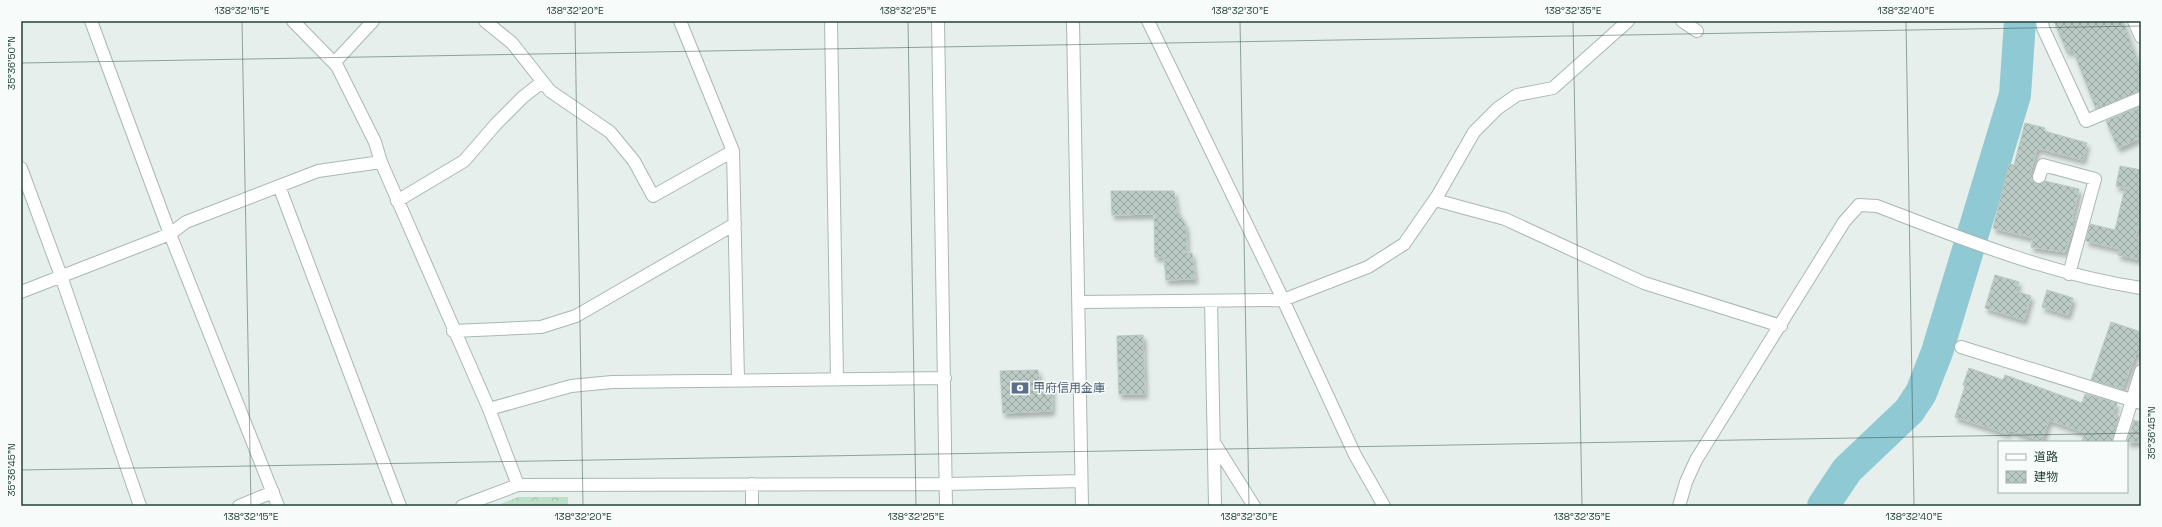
<svg xmlns="http://www.w3.org/2000/svg" width="2162" height="527" viewBox="0 0 2162 527" font-family="'Space Grotesk','Noto Sans JP',sans-serif">
<style>
.forest{fill:url(#forest-crowns)}
.lines{fill:none;stroke-linecap:round;stroke-linejoin:round}
.river{stroke:#8ec9d4;stroke-width:32}
.building{fill:url(#building-cross-hatch);stroke:#b8c9c2;filter:url(#shadow)}
.minor-casing{stroke:#a8b8b2;stroke-width:14}
.minor{stroke:#fff;stroke-width:12}
.ticks{fill:none;stroke:#24423a;stroke-width:1;stroke-opacity:0.45}
.labels{text-anchor:middle;dominant-baseline:central;stroke-width:3;stroke-linejoin:round;paint-order:stroke}
.service-label{font-size:12px;fill:#4e5e75;stroke:#f7fbf9;text-anchor:start}
.neatline{fill:none;stroke:#24423a;stroke-width:1.5}
.ticks-label{font-size:10px;text-anchor:middle;fill:#24423a}
</style>
<defs>
<pattern id="forest-crowns" width="20" height="18" patternUnits="userSpaceOnUse"><rect width="20" height="18" fill="#bfe0c8"/><path d="M2 6a3 3 0 1 1 6 0M12 15a3 3 0 1 1 6 0" fill="none" stroke="#a4c1ad"/></pattern>
<pattern id="building-cross-hatch" width="8" height="8" patternUnits="userSpaceOnUse"><rect width="8" height="8" fill="#bbcac4"/><path d="M0 0l8 8M0 8l8-8" fill="none" stroke="#98a6a0"/></pattern>
<filter id="shadow"><feDropShadow dx="2.5" dy="4.5" stdDeviation="2" flood-color="#0004"/></filter>
</defs>
<rect width="100%" height="100%" fill="#e6efeb"/>
<!-- forest -->
<path class="forest" d="M 518,497 L 568,497 L 568,506 L 495,506 Z"/>
<g class="lines">
<!-- river -->
<path class="river" d="M 1823,506 L 1847,470 L 1909,411 L 1921,393 L 1937,352 L 2015,95 L 2020,21"/>
</g>
<!-- building -->
<path class="building" d="M 2054,21 L 2123,21 L 2141,70 L 2141,91 L 2101,107 L 2098,100 L 2096,109 L 2073,50 L 2067,52 Z
M 2141,106 L 2141,133 L 2137,135 L 2138,139 L 2118,148 L 2106,121 Z
M 2025,123 L 2045,128 L 2044,131 L 2087,143 L 2083,160 L 2037,148 L 2029,177 L 2037,184 L 2045,181 L 2079,189 L 2072,220 L 2076,221 L 2065,252 L 2031,247 L 2033,238 L 1993,228 L 2009,164 L 2014,165 Z
M 2120,166 L 2141,170 L 2141,216 L 2135,238 L 2141,239 L 2141,260 L 2118,255 L 2120,249 L 2086,241 L 2090,224 L 2115,230 L 2125,188 L 2116,186 Z
M 1111,191 L 1174,191 L 1177,210 L 1186,226 L 1187,253 L 1192,253 L 1195,279 L 1166,280 L 1164,257 L 1155,257 L 1154,214 L 1112,215 Z
M 1995,275 L 2019,282 L 2016,291 L 2031,296 L 2024,320 L 1985,308 Z
M 2047,290 L 2073,298 L 2068,315 L 2042,307 Z
M 2111,322 L 2141,332 L 2141,345 L 2138,354 L 2136,354 L 2122,389 L 2091,380 Z
M 1143,335 L 1145,394 L 1119,394 L 1117,336 Z
M 1969,368 L 2003,380 L 2005,375 L 2082,403 L 2085,394 L 2117,403 L 2113,414 L 2119,416 L 2112,442 L 2082,442 L 2084,435 L 2082,434 L 2083,432 L 2049,420 L 2042,441 L 2009,430 L 2008,434 L 1955,417 L 1965,386 L 1963,385 Z
M 1038,370 L 1040,384 L 1052,384 L 1052,411 L 1003,413 L 1000,371 Z
M 2134,420 L 2141,422 L 2141,442 L 2127,442 Z"/>
<g class="lines">
<!-- minor casing -->
<g class="minor-casing">
<path id="minor" d="M 91,21 L 170,234 L 278,506
M 293,21 L 337,66 L 375,142 L 381,162
M 485,21 L 512,43 L 550,91 L 610,132 L 634,161 L 653,196 L 733,151
M 680,21 L 733,151 L 738,380
M 831,21 L 837,379
M 938,21 L 946,506
M 1073,21 L 1082,506
M 1148,21 L 1279,291 L 1355,455 L 1384,506
M 1682,21 L 1697,31
M 2042,21 L 2043,28 L 2086,121 L 2141,98
M 2134,21 L 2141,37
M 334,63 L 373,21
M 21,168 L 61,276 L 140,506
M 2039,177 L 2043,165 L 2095,179 L 2069,274
M 279,186 L 400,506
M 1435,200 L 1505,219 L 1644,283 L 1781,326
M 397,201 L 464,161 L 496,124 L 523,97 L 542,82
M 21,292 L 170,234 L 186,222 L 318,171 L 381,162 L 489,409 L 518,485
M 1211,301 L 1215,506
M 1079,302 L 1283,300 L 1368,267 L 1404,244 L 1438,195 L 1474,132 L 1498,108 L 1517,95 L 1553,88 L 1628,21
M 453,331 L 541,327 L 576,316 L 735,224
M 1961,347 L 2141,403
M 489,409 L 571,386 L 612,382 L 945,378
M 2119,442 L 2141,371
M 1215,444 L 1254,506
M 752,484 L 752,506
M 239,506 L 273,492
M 462,506 L 518,485 L 946,484 L 1081,481
M 1679,506 L 1686,482 L 1696,460 L 1844,222 L 1859,205 L 1877,206 C 1963,239 2049,274 2141,288"/>
</g>
<!-- minor -->
<use href="#minor" class="minor"/>
</g>
<!-- ticks -->
<path class="ticks" d="M 242,21 L 251,506M 575,21 L 583,506M 908,21 L 916,506M 1240,21 L 1249,506M 1573,21 L 1582,506M 1906,21 L 1914,506M 21,63 L 2141,26M 21,470 L 2141,433"/>
<!-- icons -->
<defs>
<g id="bank-bare" transform="scale(1.38)"><path d="M-6-4H6V4H-6ZM0-2.3a2.3 2.3 0 1 0 0 4.6a2.3 2.3 0 1 0 0-4.6Z" fill="#5c6f8a" stroke="#f7fbf9" stroke-width="2.5" paint-order="stroke"/></g>
</defs>
<g fill-rule="evenodd">
<use href="#bank-bare" x="1020" y="388"/>
</g>
<g class="labels">
<!-- service labels -->
<g class="service-label">
<text x="1033" y="388">甲府信用金庫</text>
</g>
</g>
<!-- border -->
<rect width="2162" height="527" fill="none" stroke="#f7fbf9" stroke-width="44"/>
<!-- legend -->
<rect x="1998" y="441" width="130" height="52" fill="#f7fbf9" stroke="#a3b1ad"/>
<rect x="2006" y="454" width="20" height="6" fill="#ffffff" stroke="#a3b1ad"/>
<text x="2034" y="461" font-size="12" fill="#24423a">道路</text>
<rect x="2006" y="471" width="20" height="12" fill="url(#building-cross-hatch)" stroke="#a3b1ad"/>
<text x="2034" y="481" font-size="12" fill="#24423a">建物</text>
<rect x="22" y="22" width="2118" height="483" class="neatline"/>
<g class="ticks-label">
<text x="242" y="14">138°32'15"E</text>
<text x="575" y="14">138°32'20"E</text>
<text x="908" y="14">138°32'25"E</text>
<text x="1240" y="14">138°32'30"E</text>
<text x="1573" y="14">138°32'35"E</text>
<text x="1906" y="14">138°32'40"E</text>
<text transform="translate(11 63) rotate(-90)" y="4">35°36'50"N</text>
<text transform="translate(2151 433) rotate(-90)" y="4">35°36'45"N</text>
<text transform="translate(11 470) rotate(-90)" y="4">35°36'45"N</text>
<text x="251" y="520">138°32'15"E</text>
<text x="583" y="520">138°32'20"E</text>
<text x="916" y="520">138°32'25"E</text>
<text x="1249" y="520">138°32'30"E</text>
<text x="1582" y="520">138°32'35"E</text>
<text x="1914" y="520">138°32'40"E</text>
</g>
</svg>
